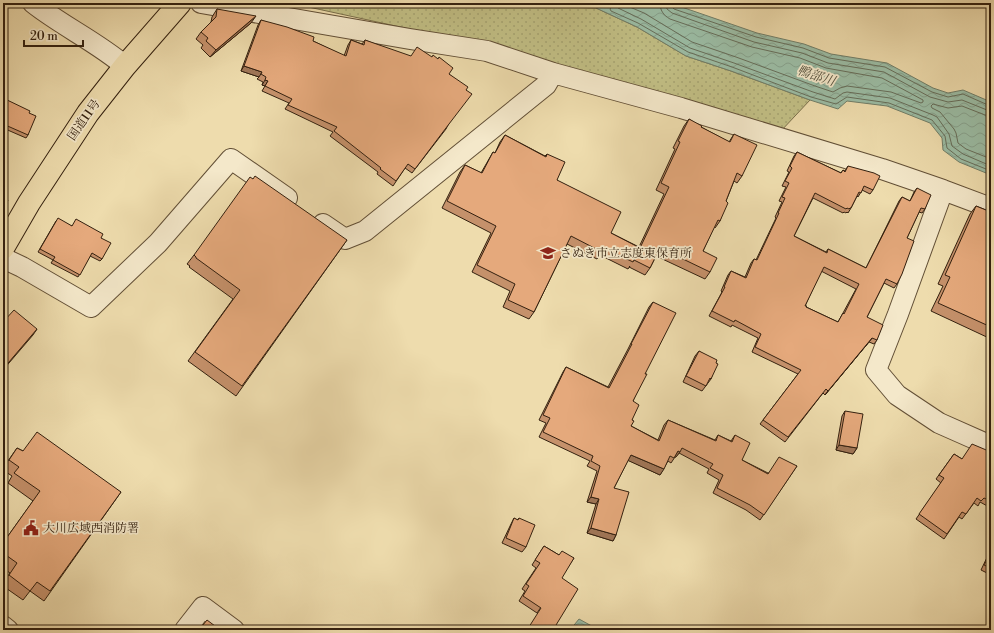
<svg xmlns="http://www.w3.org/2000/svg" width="994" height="633" viewBox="0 0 994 633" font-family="'Libre Bodoni','Noto Serif JP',serif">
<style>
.grass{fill:url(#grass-dots);stroke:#7a6f4a}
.water{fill:url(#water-waves);stroke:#717e68}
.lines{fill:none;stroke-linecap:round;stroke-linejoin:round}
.shore{stroke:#676e5a;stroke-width:1}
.minor-casing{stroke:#624f36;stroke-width:22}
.highway-casing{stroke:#33200f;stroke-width:24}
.minor{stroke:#f4e8ca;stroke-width:20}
.highway{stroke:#eedcad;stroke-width:22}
.wall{fill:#c5916b;stroke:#33200f;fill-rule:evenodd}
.shaded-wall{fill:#a07657;stroke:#33200f}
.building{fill:#e5a97c;stroke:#33200f;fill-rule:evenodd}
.labels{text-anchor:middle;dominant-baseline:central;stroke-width:3.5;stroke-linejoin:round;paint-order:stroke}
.street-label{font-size:12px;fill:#33200f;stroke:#f4e8ca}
.poi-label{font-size:12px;fill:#33200f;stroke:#f4e8ca;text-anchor:start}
.water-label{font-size:13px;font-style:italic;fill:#524f3c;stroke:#f4e8ca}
</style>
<defs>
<pattern id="grass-dots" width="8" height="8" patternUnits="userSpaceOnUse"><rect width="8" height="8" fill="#c1be84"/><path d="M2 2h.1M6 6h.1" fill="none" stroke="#a6a371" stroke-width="1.8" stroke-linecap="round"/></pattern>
<pattern id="water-waves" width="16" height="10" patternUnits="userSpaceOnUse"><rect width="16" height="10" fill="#9bbca4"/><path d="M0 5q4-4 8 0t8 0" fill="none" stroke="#86a18c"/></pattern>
</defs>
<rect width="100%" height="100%" fill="#eedcad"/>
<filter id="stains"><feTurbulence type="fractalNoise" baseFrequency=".005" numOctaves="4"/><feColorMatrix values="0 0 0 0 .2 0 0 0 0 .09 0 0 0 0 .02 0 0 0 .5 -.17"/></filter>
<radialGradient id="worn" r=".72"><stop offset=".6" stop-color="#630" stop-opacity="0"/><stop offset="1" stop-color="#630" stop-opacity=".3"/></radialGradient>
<!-- grass -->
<path class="grass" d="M 290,3 L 531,3 L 565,7 L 596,8 L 637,27 L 686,56 L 731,71 L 810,100 L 780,132 L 483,45 Z"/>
<!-- water -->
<path class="water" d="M 610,3 L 670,3 L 757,33 L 804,44 L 831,54 L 887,63 L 933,88 L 948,93 L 963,90 L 991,102 L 991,175 L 959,162 L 943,150 L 942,138 L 930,123 L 887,106 L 847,101 L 838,109 L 810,100 L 731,71 L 686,56 L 637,27 L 596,8 L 610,4 Z
M 579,619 L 599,630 L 570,630 Z"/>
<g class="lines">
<!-- shore -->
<path class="shore" d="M 613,3 L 612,6 L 610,9 L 611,11 L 638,23 L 688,52 L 732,67 L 811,97 L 836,104 L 847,97 L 889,103 L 932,120 L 945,136 L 947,148 L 961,159 L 991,171
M 618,3 L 617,7 L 618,8 L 641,19 L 690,48 L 734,63 L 813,92 L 835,99 L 843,93 L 847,92 L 890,98 L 933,115 L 937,117 L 949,134 L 952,146 L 963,154 L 991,166
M 624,3 L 625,5 L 644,13 L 692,42 L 736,57 L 815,86 L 833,92 L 840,88 L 847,86 L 891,92 L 921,103 L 923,102 L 923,100 L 882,78 L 826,68 L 800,58 L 752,47 L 670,19 C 663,15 660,10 660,3
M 666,3 L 667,9 L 672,13 L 754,42 L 802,53 L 828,63 L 884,72 L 930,97 L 948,102 L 962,100 L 987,110 L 991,110
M 671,3 L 671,6 L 674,9 L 756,37 L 803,48 L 829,58 L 885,67 L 932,92 L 948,97 L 963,94 L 988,105 L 991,105
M 991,116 L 985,115 L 962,106 L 948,108 L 933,104 L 931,106 L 932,108 L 940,112 L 954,129 L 956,133 L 958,143 L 966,149 L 991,159"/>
<!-- minor casing -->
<g class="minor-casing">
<path id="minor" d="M 33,3 C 62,26 97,42 125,66
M 201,3 L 410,39 L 487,51 L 553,73 L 681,108 L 882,169 L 943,190 L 991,208
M 943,190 L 898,314 L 876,370 L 897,395 L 939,423 L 991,446
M 323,224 L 345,239 L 365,231 L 546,85 L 553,73
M 3,258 L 22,267 L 91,307 L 158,243 L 231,159 L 287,198
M 3,626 L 8,630
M 185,630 L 203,607 L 234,630"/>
</g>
<!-- highway casing -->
<g class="highway-casing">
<path id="highway" d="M 3,248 L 29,203 L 88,113 L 125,66 L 180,3"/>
</g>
<!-- minor -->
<use href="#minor" class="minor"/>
<!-- highway -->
<use href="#highway" class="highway"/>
</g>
<!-- wall -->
<path class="wall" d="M 217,9 L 251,23 L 210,57 L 201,48 L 203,45 L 196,39 L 201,32 L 211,22 L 212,17 Z
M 261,20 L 313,41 L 344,56 L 348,45 L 351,40 L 362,44 L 365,40 L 449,74 L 466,90 L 446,129 L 412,173 L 405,168 L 393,186 L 377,174 L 378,172 L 330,136 L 333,132 L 285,109 L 289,103 L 262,91 L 265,86 L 262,85 L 263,82 L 257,79 L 259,77 L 241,71 L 258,25 Z
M 3,98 L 29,113 L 28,135 L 26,138 L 3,128 Z
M 689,119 L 701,127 L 729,142 L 734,134 L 742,176 L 737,183 L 734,181 L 726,201 L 720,221 L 715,228 L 714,227 L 703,251 L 710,272 L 705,279 L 656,256 L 650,268 L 645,275 L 629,267 L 630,266 L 628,269 L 600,255 L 597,259 L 567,244 L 534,312 L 529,319 L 503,307 L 510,291 L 472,272 L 491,233 L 442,208 L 460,172 L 465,165 L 481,173 L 493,152 L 495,153 L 500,142 L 505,135 L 545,156 L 547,154 L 557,180 L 611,233 L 639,247 L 664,194 L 656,190 L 675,149 L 673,148 L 684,126 Z
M 797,152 L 841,173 L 843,170 L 845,171 L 848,166 L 873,190 L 870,194 L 862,190 L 858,197 L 857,196 L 851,208 L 848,213 L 847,212 L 846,213 L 844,212 L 843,213 L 813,198 L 794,236 L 826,252 L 828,249 L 866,268 L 899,201 L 902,197 L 910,201 L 914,192 L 917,188 L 925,209 L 922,213 L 919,212 L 907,238 L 897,284 L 894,288 L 884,283 L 867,317 L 877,340 L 874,344 L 869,342 L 825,395 L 823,393 L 785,442 L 760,424 L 798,374 L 752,352 L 758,338 L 732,325 L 731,327 L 709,316 L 722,292 L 721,291 L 728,275 L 731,271 L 745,277 L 751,263 L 754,259 L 756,260 L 776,218 L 775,217 L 782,202 L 779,201 L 786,187 L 782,186 L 789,172 L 787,171 L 794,156 ZM 821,271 L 856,289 L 843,313 L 838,322 L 806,307 L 805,306 Z
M 976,206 L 991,212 L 991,339 L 931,311 L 943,286 L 938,284 L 970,214 Z
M 56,221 L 72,226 L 101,238 L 102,259 L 100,261 L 90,256 L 78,277 L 51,263 L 53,260 L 38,252 Z
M 347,240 L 236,396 L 188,361 L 233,299 L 189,267 L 190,266 L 187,264 L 194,255 Z
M 653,302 L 645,374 L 633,401 L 632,420 L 631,426 L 658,440 L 664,425 L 668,420 L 715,440 L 718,435 L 731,441 L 735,435 L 742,460 L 768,473 L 797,466 L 760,520 L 746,510 L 713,493 L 719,480 L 707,473 L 709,469 L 679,453 L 676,457 L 675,457 L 671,463 L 668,461 L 660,475 L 628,460 L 614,488 L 616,535 L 613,541 L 587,533 L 596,504 L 587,502 L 597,471 L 587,466 L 590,461 L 539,437 L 546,423 L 539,420 L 563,372 L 566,367 L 608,387 L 628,349 L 649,307 Z
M 699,351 L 716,363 L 711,379 L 702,391 L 683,382 L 695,356 Z
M 845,411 L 857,448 L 853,454 L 836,450 L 842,416 Z
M 17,448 L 23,451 L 121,492 L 44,601 L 30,591 L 23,600 L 3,586 L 3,583 L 10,573 L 3,568 L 3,543 L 33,501 L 8,483 L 12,476 L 3,470 L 3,468 Z
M 991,452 L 991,508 L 980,502 L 978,506 L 974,503 L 962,519 L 959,517 L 944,539 L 916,519 L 941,483 L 936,479 L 954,454 L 962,459 Z
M 514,518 L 517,520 L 519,518 L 526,547 L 522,552 L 502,543 L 511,524 Z
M 544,546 L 559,555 L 574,558 L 537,613 L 519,601 L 525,591 L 522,589 L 536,568 L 532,565 Z
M 991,549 L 991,575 L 981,570 Z"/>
<!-- shaded-wall -->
<path class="shaded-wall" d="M 256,16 L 251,23 L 210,57 L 216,50 Z
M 244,66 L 262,72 L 259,77 L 241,71 Z
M 265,80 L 268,81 L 265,86 L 262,85 Z
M 37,329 L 33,335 L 3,370 L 3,369 Z
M 872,338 L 869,342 L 825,395 L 828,391 Z
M 839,445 L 857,448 L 853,454 L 836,450 Z
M 678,451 L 680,452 L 676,457 L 674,457 Z
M 631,455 L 664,469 L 660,475 L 627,460 Z
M 591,497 L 599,499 L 596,504 L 587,502 Z
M 591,528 L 616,535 L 613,541 L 587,533 Z"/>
<!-- building -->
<path class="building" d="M 217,9 L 256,16 L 216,50 L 206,41 L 208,38 L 201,32 L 216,17 Z
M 261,20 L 287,27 L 314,37 L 313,41 L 346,56 L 351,40 L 364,45 L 365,40 L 411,56 L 417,47 L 432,57 L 433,55 L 438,59 L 439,57 L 453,68 L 449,74 L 468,87 L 466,90 L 472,94 L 449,124 L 415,169 L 408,164 L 396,181 L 380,169 L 381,168 L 334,131 L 337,127 L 288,105 L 292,99 L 265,86 L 268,81 L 265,80 L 266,77 L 261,74 L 262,72 L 244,66 Z
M 3,98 L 30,111 L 29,113 L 36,116 L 28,135 L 3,124 Z
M 689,119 L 702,126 L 701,127 L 730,142 L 734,134 L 757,145 L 742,176 L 737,173 L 726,201 L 728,203 L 720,221 L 718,220 L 703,251 L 717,258 L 710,272 L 660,248 L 650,268 L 634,260 L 635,258 L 633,262 L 604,248 L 602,252 L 571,236 L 534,312 L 508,300 L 515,284 L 477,265 L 496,226 L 447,201 L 465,165 L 482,173 L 493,152 L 495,153 L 505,135 L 546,157 L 547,154 L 565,162 L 557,180 L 621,212 L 611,233 L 640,248 L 669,187 L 661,183 L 680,142 L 678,141 Z
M 797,152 L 841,173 L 843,170 L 845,172 L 848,166 L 874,173 L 880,176 L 873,190 L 864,186 L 861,193 L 859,192 L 851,208 L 850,208 L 849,209 L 847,208 L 846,209 L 815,193 L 794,236 L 827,253 L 828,249 L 866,268 L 902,197 L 910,201 L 917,188 L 931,195 L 925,209 L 921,208 L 907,238 L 914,241 L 902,274 L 897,284 L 886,279 L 867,317 L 883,325 L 877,340 L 872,338 L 828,391 L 826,389 L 788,437 L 763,420 L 801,370 L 755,347 L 761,334 L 735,320 L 734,322 L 712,311 L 725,287 L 724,287 L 731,271 L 746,278 L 754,259 L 757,260 L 779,213 L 778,213 L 785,198 L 782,197 L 789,183 L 785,181 L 792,168 L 790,166 ZM 824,267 L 859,284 L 844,314 L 843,313 L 838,322 L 806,307 L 807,306 L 805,306 Z
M 255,176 L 347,240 L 242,386 L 195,352 L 240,290 L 196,258 L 196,257 L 194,255 L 250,177 L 253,179 Z
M 3,198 L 8,200 L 3,210 Z
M 976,206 L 991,212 L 991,327 L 938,303 L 950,277 L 945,275 Z
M 58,218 L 72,226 L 76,219 L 103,234 L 101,238 L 111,243 L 102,259 L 92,253 L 80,275 L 53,260 L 55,257 L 40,249 Z
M 653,302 L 676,313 L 645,374 L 647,374 L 633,401 L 639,405 L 632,420 L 634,421 L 631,426 L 659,441 L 668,420 L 716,441 L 718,435 L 732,442 L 735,435 L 750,443 L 742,460 L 768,474 L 779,457 L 797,466 L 764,515 L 750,505 L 717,488 L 723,475 L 710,468 L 713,464 L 682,448 L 680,452 L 678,451 L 674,458 L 670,456 L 664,469 L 631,455 L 614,488 L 629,492 L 616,535 L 591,528 L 599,499 L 591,497 L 600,466 L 591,461 L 593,456 L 543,432 L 550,418 L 543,415 L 566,367 L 609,388 L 632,344 L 631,344 Z
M 14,310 L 37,329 L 3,369 L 3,329 L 4,329 L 3,328 L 3,322 Z
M 699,351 L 717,360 L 716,363 L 718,364 L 711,379 L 710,378 L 706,386 L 686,376 Z
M 845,411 L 863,414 L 857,448 L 839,445 Z
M 37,432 L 121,492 L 50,591 L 37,582 L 30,591 L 9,575 L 17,563 L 3,553 L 3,543 L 40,491 L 14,473 L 19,467 L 9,460 L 17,448 L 23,451 Z
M 972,444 L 991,452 L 991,501 L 984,498 L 981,501 L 977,498 L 966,514 L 962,512 L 947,534 L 919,514 L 944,478 L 939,475 L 954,454 L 962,459 Z
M 514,518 L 518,520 L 519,518 L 535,525 L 526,547 L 506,538 Z
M 544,546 L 559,555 L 562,551 L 574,558 L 562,578 L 578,589 L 553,630 L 527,630 L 541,608 L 523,596 L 529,586 L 526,584 L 540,563 L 535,560 Z
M 991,552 L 991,568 L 984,565 Z
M 207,620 L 219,629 L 218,630 L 199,630 Z"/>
<!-- icons -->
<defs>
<g id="school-bare" transform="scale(1.2)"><path d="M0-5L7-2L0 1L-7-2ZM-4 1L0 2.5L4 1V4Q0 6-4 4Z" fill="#8f2418" stroke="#f4e8ca" stroke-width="2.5" paint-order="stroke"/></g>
<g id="civic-bare" transform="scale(1.2)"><path d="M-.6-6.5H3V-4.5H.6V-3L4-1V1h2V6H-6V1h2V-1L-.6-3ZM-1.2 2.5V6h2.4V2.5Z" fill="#8f2418" stroke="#f4e8ca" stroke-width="2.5" paint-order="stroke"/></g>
</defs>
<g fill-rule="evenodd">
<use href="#school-bare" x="548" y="253"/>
<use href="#civic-bare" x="31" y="528"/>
</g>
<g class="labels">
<!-- street labels -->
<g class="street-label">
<text transform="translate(84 120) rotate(-55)">国道11号</text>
</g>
<!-- poi labels -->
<g class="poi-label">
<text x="560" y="253">さぬき市立志度東保育所</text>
<text x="43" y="528">大川広域西消防署</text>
</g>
<!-- water labels -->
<g class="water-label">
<text transform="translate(816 76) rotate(18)">鴨部川</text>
</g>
</g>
<!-- margin -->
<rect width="994" height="633" fill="none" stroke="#eedcad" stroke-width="16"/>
<rect x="4" y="4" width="986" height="625" fill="none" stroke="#33200f" stroke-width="2"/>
<rect x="8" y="8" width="978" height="617" fill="none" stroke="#33200f"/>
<!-- scale -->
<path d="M24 40v6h59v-6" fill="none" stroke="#33200f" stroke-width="2"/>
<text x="30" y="40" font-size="12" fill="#33200f" stroke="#f4e8ca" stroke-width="3" paint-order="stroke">20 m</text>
<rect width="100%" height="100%" filter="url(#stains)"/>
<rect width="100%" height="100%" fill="url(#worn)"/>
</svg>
